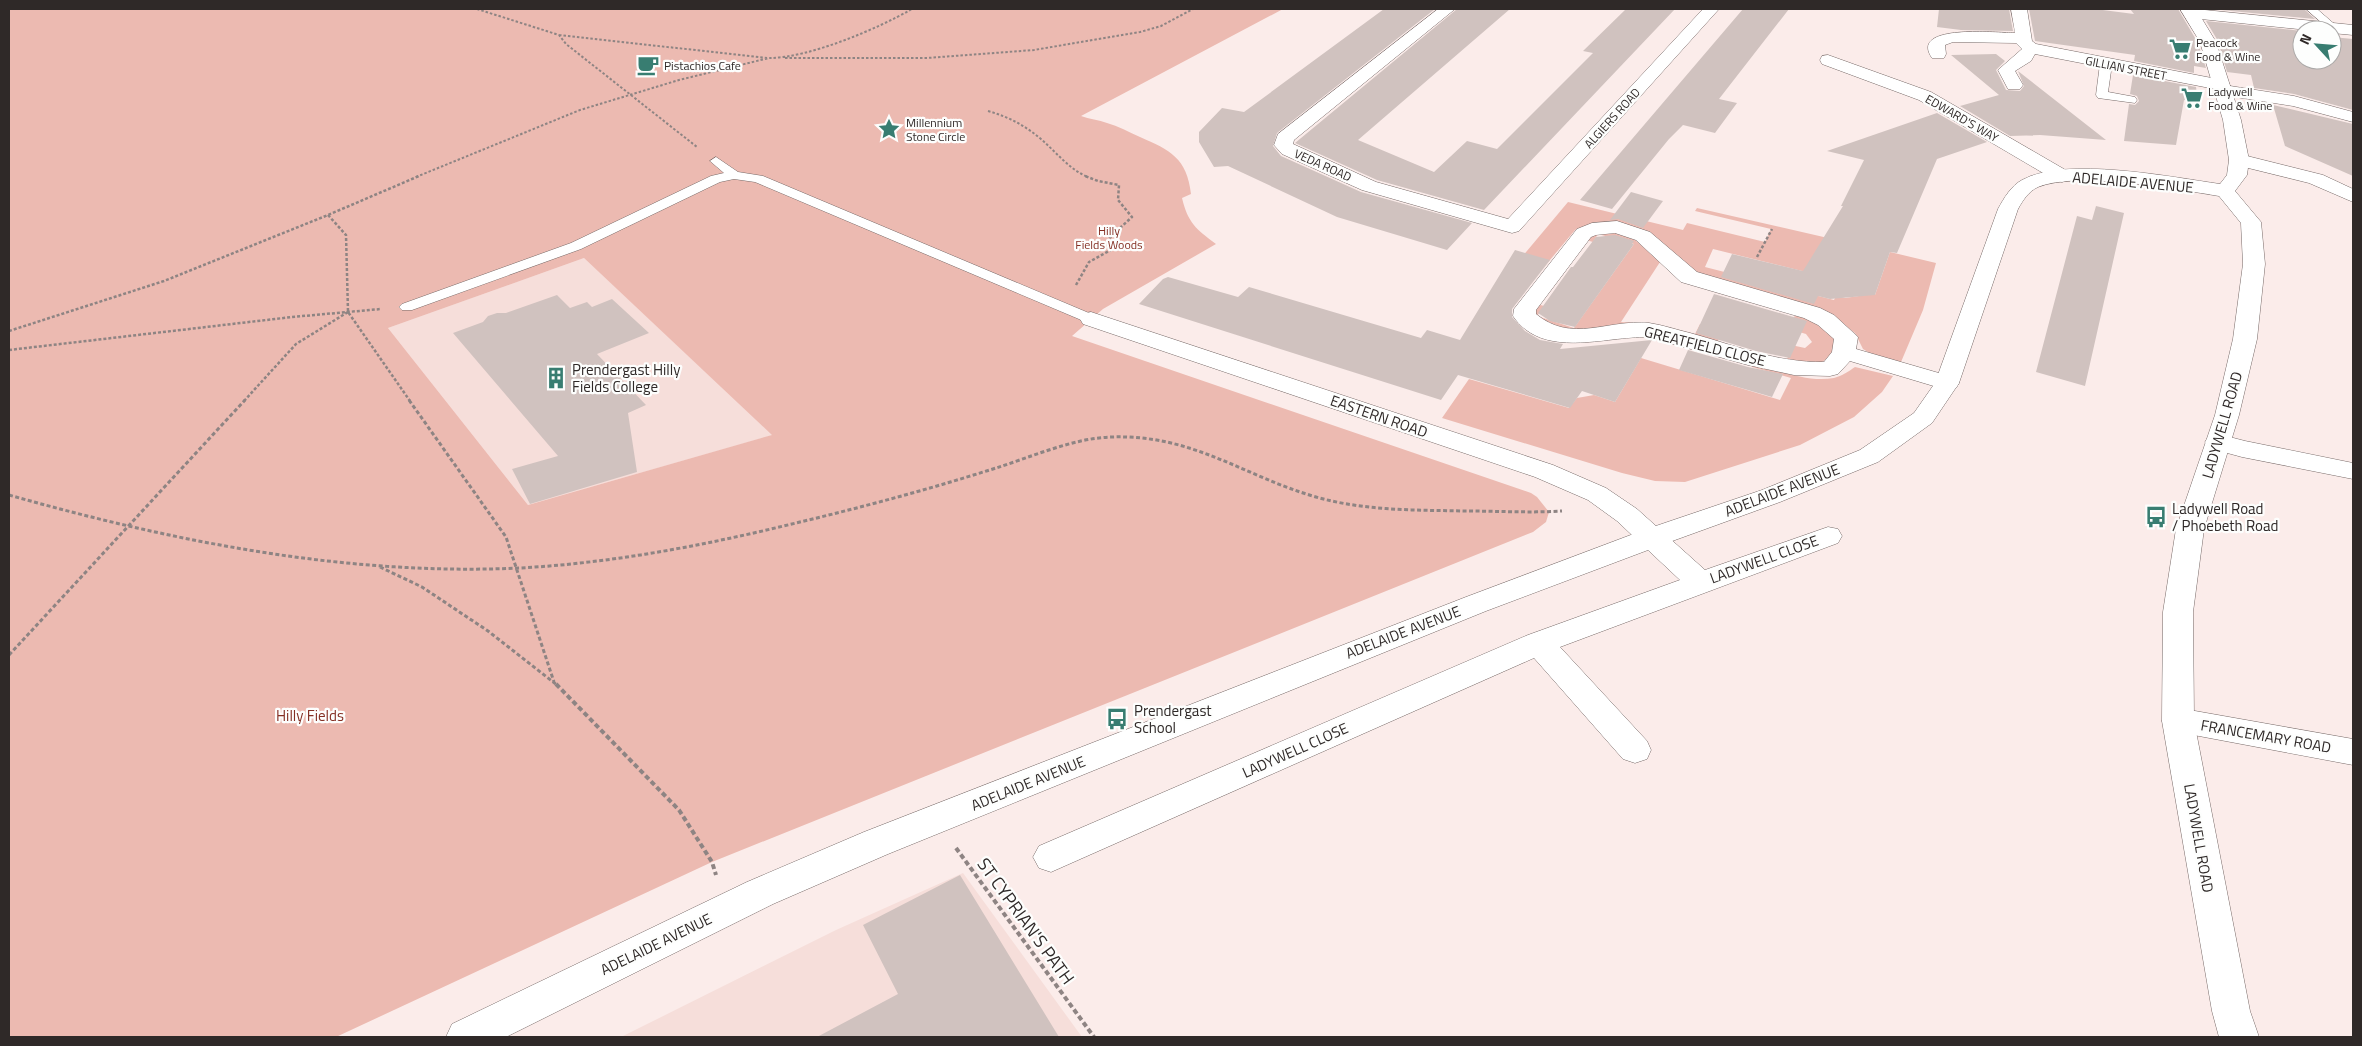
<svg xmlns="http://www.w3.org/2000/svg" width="2362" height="1046" viewBox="0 0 2362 1046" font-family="'Titillium Web',sans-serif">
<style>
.built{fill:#f6deda}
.green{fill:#ecbab1;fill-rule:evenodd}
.building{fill:#d0c2bf}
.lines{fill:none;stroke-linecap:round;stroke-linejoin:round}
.lane-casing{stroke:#776a68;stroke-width:1}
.street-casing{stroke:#776a68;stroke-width:1}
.secondary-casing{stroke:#776a68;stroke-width:1}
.path-far3{stroke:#8e8483;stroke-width:2;stroke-dasharray:2.5 2;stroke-linecap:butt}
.path-far2{stroke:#8e8483;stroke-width:2.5;stroke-dasharray:3 2;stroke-linecap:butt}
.path-far1{stroke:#8e8483;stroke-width:3;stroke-dasharray:4 2.5;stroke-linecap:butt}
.path{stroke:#8e8483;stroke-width:4;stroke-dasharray:5 3;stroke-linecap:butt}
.lane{fill:#fff;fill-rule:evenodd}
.street{fill:#fff;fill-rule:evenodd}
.secondary{fill:#fff;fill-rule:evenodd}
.labels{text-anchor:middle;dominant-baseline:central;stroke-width:4.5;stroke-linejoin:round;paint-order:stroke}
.far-poi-label{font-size:12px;fill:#2f2928;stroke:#fdfefd;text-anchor:start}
.far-street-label{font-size:12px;fill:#2f2928;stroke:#fdfefd}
.far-park-label{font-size:12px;fill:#842f23;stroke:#fdfefd}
.street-label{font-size:15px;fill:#2f2928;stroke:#fdfefd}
.poi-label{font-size:15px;fill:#2f2928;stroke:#fdfefd;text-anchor:start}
.park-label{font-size:15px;fill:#842f23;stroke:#fdfefd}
.near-street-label{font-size:18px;fill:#2f2928;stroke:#fdfefd}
</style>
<rect width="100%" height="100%" fill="#fbecea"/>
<!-- built -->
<path class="built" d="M 584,258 L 773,435 L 528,505 L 388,328 Z
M 963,873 L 1082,1037 L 621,1037 L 836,930 Z"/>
<!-- green -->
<path class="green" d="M 9,9 L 1283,9 L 1081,116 C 1089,119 1099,120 1107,123 C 1118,126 1129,132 1140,137 C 1170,150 1187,158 1191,194 L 1182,198 C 1188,223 1196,229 1216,244 L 1103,309 L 1072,336 L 1531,493 L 1537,497 L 1549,512 L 1546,522 L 1533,532 L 712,862 L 336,1037 L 9,1037 ZM 584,258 L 772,435 L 528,505 L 388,328 Z
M 1568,202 L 1683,230 L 1687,223 L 1765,242 L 1771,229 L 1695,211 L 1697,208 L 1854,244 L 1826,277 L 1713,249 L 1705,267 L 1834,300 L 1836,296 L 1845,298 L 1859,296 L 1860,292 L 1875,295 L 1890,252 L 1936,263 L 1923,310 L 1901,362 L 1873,355 L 1863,349 L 1855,333 L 1843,324 L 1700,276 L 1654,237 L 1594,224 L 1575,230 L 1514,303 L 1481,306 Z
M 1614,232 L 1633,238 L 1660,262 L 1621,322 L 1655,324 L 1695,334 L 1700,324 L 1722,330 L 1717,344 L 1655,328 L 1568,332 L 1532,316 L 1537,304 L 1544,306 L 1537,316 L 1574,328 L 1634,244 L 1598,234 L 1593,242 L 1586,240 L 1592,233 Z
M 1796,313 L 1833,332 L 1837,346 C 1820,371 1815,364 1787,360 L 1791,345 L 1805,348 L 1812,342 L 1806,334 L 1789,329 Z
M 1641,358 L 1780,400 L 1791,378 L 1752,367 L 1753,364 C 1778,370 1808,383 1834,378 C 1842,376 1849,371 1855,367 L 1893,376 L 1882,392 L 1854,417 L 1800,445 L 1685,482 L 1655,481 L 1622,473 L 1442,418 L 1469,379 L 1569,408 L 1577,398 L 1594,395 L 1615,402 Z"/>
<!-- building -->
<path class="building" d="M 1384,9 L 1435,9 L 1277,133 L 1273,146 L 1281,156 L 1361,192 L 1472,223 L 1447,250 L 1337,217 L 1228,166 L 1214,167 L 1199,142 L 1199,132 L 1222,108 L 1244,112 Z
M 1457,9 L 1510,9 L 1358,140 L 1434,172 L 1467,141 L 1497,149 L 1593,53 L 1583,51 L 1626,9 L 1675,9 L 1484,210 L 1377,180 L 1295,143 Z
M 1743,9 L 1789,9 L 1719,99 L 1737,103 L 1715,133 L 1683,125 L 1669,139 L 1612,209 L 1580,200 Z
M 1939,9 L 2009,9 L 2013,31 L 1961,30 L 1937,27 Z
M 2029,9 L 2095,9 L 2134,14 L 2130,9 L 2178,9 L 2198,43 L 2206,68 L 2194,66 L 2194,73 L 2134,61 L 2135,55 L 2035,41 Z
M 2211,9 L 2304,9 L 2315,19 Z
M 2206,21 L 2302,31 L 2302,60 L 2332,60 L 2332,37 L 2353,39 L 2353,110 L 2294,94 L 2254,88 L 2251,75 L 2227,72 L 2218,41 Z
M 1996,54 L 2005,61 L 1996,70 L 2006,90 L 2020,91 L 2024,86 L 2018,71 L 2106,140 L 2040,135 L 2010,136 L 1960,106 L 1999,95 L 1951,55 Z
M 2133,75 L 2196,87 L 2198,103 L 2184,100 L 2176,145 L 2124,141 L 2129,104 L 2135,105 L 2139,101 L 2137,96 L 2130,94 Z
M 2273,105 L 2353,124 L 2353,176 L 2285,146 Z
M 1937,113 L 1987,142 L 1937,159 L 1897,253 L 1890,252 L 1875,295 L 1830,299 L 1818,296 L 1814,304 L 1721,277 L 1732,254 L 1803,271 L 1843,206 L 1841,206 L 1864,160 L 1827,151 Z
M 1631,192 L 1663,201 L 1643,228 L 1618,219 L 1610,220 Z
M 2096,206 L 2124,213 L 2085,386 L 2036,372 L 2077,216 L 2092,220 Z
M 1615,235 L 1634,241 L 1632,244 L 1634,244 L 1575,327 L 1550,321 L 1538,313 L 1571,267 L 1573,267 L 1596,237 Z
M 1515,250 L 1550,260 L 1512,309 L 1512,317 L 1525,331 L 1540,340 L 1563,344 L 1560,349 L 1652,340 L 1615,402 L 1582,391 L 1570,408 L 1458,375 L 1441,400 L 1139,304 L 1163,279 L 1168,277 L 1238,297 L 1249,287 L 1421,338 L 1427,330 L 1460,340 Z
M 1714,294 L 1807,321 L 1790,358 L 1756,351 L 1696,333 Z
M 557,295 L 570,308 L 587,302 L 592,307 L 612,299 L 649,333 L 597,354 L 646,405 L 628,413 L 637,472 L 530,504 L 512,469 L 558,456 L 453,333 L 483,322 L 488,316 L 497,313 L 506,313 Z
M 1688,350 L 1748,367 L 1783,374 L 1772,397 L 1679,370 Z
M 960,875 L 1059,1037 L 817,1037 L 898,994 L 863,925 Z"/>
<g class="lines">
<!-- lane casing -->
<g class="lane-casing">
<path id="lane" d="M 2306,9 L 2317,9 L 2339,28 L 2334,31 L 2330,30 Z
M 2106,61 L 2112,64 L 2108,92 L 2135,97 L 2137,100 L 2135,103 L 2098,98 L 2096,95 L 2100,64 Z
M 716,157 L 738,172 L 763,176 L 1096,316 L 1099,319 L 1096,322 L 1086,322 L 755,182 L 734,179 L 720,182 L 581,249 L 412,310 L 402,310 L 399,307 L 402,304 L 571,243 L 711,176 L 724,173 L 710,161 Z"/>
</g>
<!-- street casing -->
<g class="street-casing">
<path id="street" d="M 1438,9 L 1455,9 L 1294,140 L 1293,144 L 1376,182 L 1508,219 L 1703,9 L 1719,9 L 1519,231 L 1512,233 L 1362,190 L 1282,154 L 1274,145 L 1278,134 Z
M 2011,9 L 2027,9 L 2032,41 L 2036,44 L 2222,80 L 2228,81 L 2230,86 L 2294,96 L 2353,112 L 2353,122 L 2293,106 L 2223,95 L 2217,94 L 2215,89 L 2035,54 L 2031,61 L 2015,71 L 2023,85 L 2020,89 L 2008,89 L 1998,70 L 2022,49 L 2016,43 L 1953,42 L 1945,45 L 1946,54 L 1944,58 L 1932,58 C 1908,23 2000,33 2015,33 Z
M 2195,9 L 2353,25 L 2353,35 L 2332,33 L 2332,30 L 2308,30 L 2191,18 L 2185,16 L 2183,13 L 2185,10 Z
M 1828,55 L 1931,92 L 2069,172 L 2072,176 L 2069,180 L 2062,182 L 2055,180 L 1919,100 L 1822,64 L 1820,60 L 1822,56 Z
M 2239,154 L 2323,175 L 2353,189 L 2353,202 L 2309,183 L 2232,164 L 2229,160 L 2232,156 Z
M 1617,221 L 1650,232 L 1697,272 L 1820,308 L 1834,315 L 1858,337 L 1856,349 L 1956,378 L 1959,383 L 1956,388 L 1947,390 L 1850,361 L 1838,374 L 1830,376 L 1794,375 L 1748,365 L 1648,337 C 1605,336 1543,360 1513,316 L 1514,309 L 1577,229 L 1592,223 ZM 1615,233 L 1636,240 L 1681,282 L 1804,318 L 1818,325 L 1834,339 L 1832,352 L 1824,362 C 1777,363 1734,345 1690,333 C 1677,330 1663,325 1649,323 C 1607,319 1572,344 1536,314 L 1536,310 L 1591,237 L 1596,235 Z
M 1091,312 L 1553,465 L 1606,488 L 1637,509 L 1705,570 L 1828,527 L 1838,529 L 1842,536 L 1838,543 L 1560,647 L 1647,741 L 1651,750 L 1647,759 L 1635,763 L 1623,759 L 1534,658 L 1051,872 L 1039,868 L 1033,857 L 1039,846 L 1528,635 L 1680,580 L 1617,521 L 1588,500 L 1535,477 L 1083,324 L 1080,319 L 1083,314 Z
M 2218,434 L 2245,441 L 2353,463 L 2353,479 L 2242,457 L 2209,448 L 2205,442 L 2209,436 Z
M 2178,708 L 2353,739 L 2353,765 L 2167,730 L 2162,721 L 2167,712 Z"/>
</g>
<!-- secondary casing -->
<g class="secondary-casing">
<path id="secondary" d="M 2180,9 L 2196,9 L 2216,42 L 2241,120 L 2249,160 L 2247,175 L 2235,191 L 2261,222 L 2265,264 L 2257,339 L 2239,415 L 2204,529 L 2193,612 L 2194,721 L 2250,1011 L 2259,1037 L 2219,1037 L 2212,1011 L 2162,721 L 2163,612 L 2176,529 L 2215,415 L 2233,339 L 2243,264 L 2241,223 L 2219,196 C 2176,189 2077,171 2038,187 C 2029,191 2023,200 2018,209 L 1959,383 L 1932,423 L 1878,462 L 1780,502 L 1664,544 L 1486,611 L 888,854 L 773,904 L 506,1037 L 446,1037 L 452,1024 L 747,882 L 864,832 L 1466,597 L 1644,530 L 1762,490 L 1860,450 L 1914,413 L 1935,383 L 1998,209 C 2004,198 2011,186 2022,180 C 2065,156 2171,177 2220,184 L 2227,175 L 2229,160 L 2223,120 L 2200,42 Z"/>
</g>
<!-- path-far3 -->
<path class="path-far3" d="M 477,9 L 559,35 L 566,44 L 697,147
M 559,35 L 767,58
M 785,58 L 927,58 L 1034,50 L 1140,32 L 1161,26 L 1193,9
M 988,111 C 1009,117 1026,126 1042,140 C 1057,153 1070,170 1088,177
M 416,177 L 580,110 L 679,80 L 769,58 C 809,58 877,29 912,9"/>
<!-- path-far2 -->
<path class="path-far2" d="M 328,215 L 346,235 L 348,312 L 410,401
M 1757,257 L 1772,229
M 1076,285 L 1089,262 L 1118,246 L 1110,237 L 1132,217 L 1118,200 L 1119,185 L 1098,181 L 1085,176
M 9,331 L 164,281 L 328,215 L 419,176
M 9,350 L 292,317 L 381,309
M 244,401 L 296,344 L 348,312"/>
<!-- path-far1 -->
<path class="path-far1" d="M 409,400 L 506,537 L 554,682
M 9,495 C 175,542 347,576 520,568 C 613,563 706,545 796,523 C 863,507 930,489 996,468 C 1031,457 1074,438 1111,437 C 1193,434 1243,476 1316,497 C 1365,511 1416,510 1466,511 C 1498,511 1530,513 1562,511
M 380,567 L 422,587 L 488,631 L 557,685
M 9,655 L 245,400"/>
<!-- path -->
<path class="path" d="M 556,684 L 679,810 L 712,862 L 716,875
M 956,848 L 1094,1037"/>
<!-- lane -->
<use href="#lane" class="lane"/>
<!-- street -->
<use href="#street" class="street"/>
<!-- secondary -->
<use href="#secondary" class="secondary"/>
</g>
<!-- icons -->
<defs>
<g id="supermarket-bare" transform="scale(1.725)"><path d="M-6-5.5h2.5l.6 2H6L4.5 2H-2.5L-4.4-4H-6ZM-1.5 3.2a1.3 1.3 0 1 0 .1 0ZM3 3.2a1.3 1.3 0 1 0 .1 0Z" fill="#387d71" stroke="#fdfefd" stroke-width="2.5" paint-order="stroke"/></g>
<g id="cafe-bare" transform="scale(1.725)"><path d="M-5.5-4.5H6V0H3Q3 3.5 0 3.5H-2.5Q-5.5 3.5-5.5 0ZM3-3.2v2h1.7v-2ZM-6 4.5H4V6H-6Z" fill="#387d71" stroke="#fdfefd" stroke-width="2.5" paint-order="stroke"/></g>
<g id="sight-bare" transform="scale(1.725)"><path d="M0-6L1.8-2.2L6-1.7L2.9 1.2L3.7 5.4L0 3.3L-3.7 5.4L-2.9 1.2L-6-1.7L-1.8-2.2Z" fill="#387d71" stroke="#fdfefd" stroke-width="2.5" paint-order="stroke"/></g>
<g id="building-bare" transform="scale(1.725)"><path d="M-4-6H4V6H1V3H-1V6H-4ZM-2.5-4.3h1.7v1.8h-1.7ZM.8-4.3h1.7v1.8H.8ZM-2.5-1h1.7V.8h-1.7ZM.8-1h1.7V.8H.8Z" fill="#387d71" stroke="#fdfefd" stroke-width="2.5" paint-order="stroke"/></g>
<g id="bus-bare" transform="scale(1.725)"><path d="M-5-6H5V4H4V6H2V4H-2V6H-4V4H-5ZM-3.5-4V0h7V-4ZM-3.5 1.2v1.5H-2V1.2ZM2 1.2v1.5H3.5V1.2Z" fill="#387d71" stroke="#fdfefd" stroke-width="2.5" paint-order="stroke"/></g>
</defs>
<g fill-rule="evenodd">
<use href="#supermarket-bare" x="2180" y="49"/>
<use href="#cafe-bare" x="648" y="65"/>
<use href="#supermarket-bare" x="2192" y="98"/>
<use href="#sight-bare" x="889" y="129"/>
<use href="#building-bare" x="556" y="378"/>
<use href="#bus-bare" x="2156" y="517"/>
<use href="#bus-bare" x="1117" y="719"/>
</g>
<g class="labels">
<!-- far-poi labels -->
<g class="far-poi-label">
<text x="2196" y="42">Peacock<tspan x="2196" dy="14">Food &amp; Wine</tspan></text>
<text x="664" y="65">Pistachios Cafe</text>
<text x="2208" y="91">Ladywell<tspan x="2208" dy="14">Food &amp; Wine</tspan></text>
<text x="906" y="122">Millennium<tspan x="906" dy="14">Stone Circle</tspan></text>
</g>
<!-- far-street labels -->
<g class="far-street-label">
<text transform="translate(2126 68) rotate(11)">GILLIAN STREET</text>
<text transform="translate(1612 118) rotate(-48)">ALGIERS ROAD</text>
<text transform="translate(1962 118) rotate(30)">EDWARD'S WAY</text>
<text transform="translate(1323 165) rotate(24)">VEDA ROAD</text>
</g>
<!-- far-park labels -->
<g class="far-park-label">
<text x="1109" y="230">Hilly<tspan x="1109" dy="14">Fields Woods</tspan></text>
</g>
<!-- street labels -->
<g class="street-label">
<text transform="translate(2133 182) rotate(5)">ADELAIDE AVENUE</text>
<text transform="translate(1705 346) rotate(14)">GREATFIELD CLOSE</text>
<text transform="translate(1379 416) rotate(19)">EASTERN ROAD</text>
<text transform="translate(2222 425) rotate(-74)">LADYWELL ROAD</text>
<text transform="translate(1782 490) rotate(-21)">ADELAIDE AVENUE</text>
<text transform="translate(1764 559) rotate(-20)">LADYWELL CLOSE</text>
<text transform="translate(1403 632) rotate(-21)">ADELAIDE AVENUE</text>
<text transform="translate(2266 736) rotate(10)">FRANCEMARY ROAD</text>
<text transform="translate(1295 750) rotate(-24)">LADYWELL CLOSE</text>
<text transform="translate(1028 783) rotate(-22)">ADELAIDE AVENUE</text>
<text transform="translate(2199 838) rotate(80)">LADYWELL ROAD</text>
<text transform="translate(656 944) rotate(-26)">ADELAIDE AVENUE</text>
</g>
<!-- poi labels -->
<g class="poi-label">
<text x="572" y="369">Prendergast Hilly<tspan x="572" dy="17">Fields College</tspan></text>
<text x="2172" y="508">Ladywell Road<tspan x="2172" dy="17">/ Phoebeth Road</tspan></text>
<text x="1134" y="710">Prendergast<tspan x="1134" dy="17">School</tspan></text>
</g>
<!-- park labels -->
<g class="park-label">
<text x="310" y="715">Hilly Fields</text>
</g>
<!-- near-street labels -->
<g class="near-street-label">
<text transform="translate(1026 921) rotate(54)">ST CYPRIAN'S PATH</text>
</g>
</g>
<!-- border -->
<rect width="2362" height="1046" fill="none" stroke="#2f2928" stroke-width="20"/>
<!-- north arrow -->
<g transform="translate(2317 45) rotate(296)"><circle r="24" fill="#fdfefd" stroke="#aba9a8"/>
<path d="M0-4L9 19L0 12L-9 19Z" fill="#387d71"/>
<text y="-8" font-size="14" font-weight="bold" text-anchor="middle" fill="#2f2928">N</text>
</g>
</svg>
